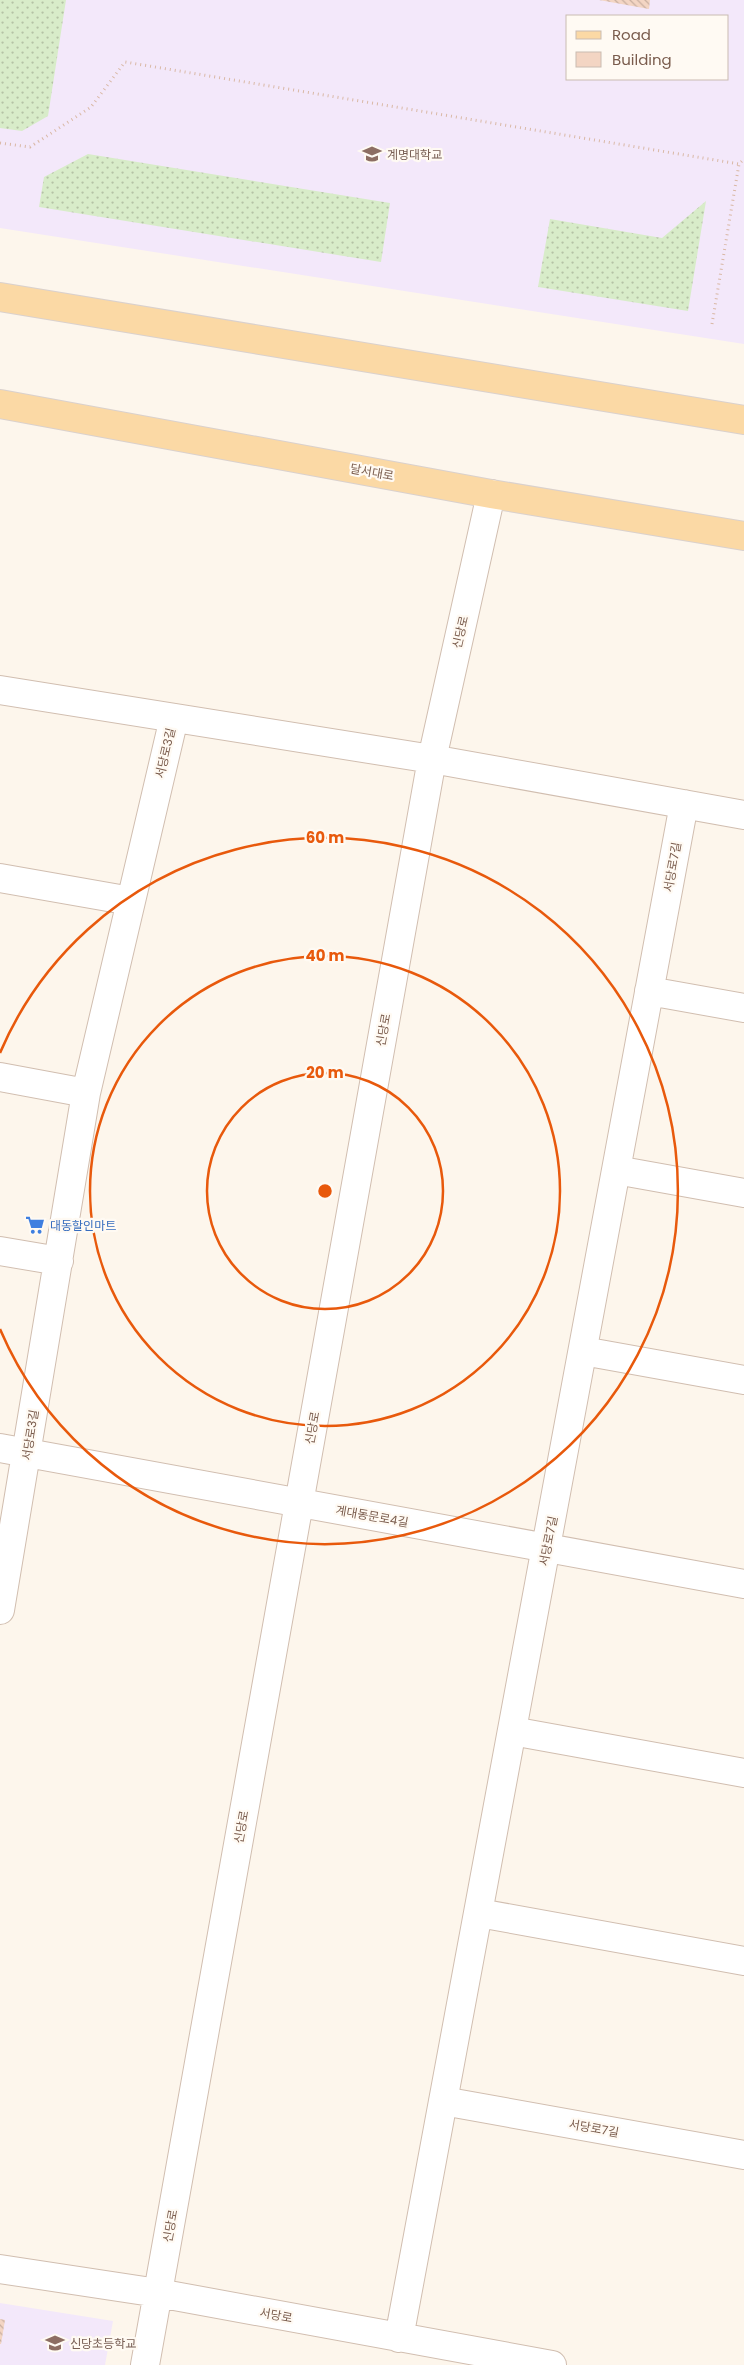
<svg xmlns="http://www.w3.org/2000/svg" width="744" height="2365" viewBox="0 0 744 2365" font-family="Poppins,'Noto Sans KR',sans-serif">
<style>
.education{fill:#f3e8fa;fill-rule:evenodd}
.grass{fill:url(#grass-dots)}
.building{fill:url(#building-back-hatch)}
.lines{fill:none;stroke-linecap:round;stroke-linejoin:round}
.minor-casing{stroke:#d1beb0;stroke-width:30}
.major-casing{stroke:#dad1cd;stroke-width:30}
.path{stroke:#d9b8a5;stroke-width:3;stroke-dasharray:1 4;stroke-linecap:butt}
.minor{stroke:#fff;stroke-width:28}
.major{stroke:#fbd9a5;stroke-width:28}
.ring{fill:none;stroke:#e8590c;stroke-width:2.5}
.labels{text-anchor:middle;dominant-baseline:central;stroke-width:4.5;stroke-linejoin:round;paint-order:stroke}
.education-label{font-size:12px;fill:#785e54;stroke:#fffaf3;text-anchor:start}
.street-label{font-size:12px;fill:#7a5c4d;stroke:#fffaf3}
.shop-label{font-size:12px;fill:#366cbe;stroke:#fffaf3;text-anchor:start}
.centre{fill:#e8590c;stroke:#fffaf3;stroke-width:2.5}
.ring-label{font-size:15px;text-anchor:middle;font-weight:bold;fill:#e8590c;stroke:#fffaf3;stroke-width:4.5;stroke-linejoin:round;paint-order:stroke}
</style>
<defs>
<pattern id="grass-dots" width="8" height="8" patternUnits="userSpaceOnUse" patternTransform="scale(1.25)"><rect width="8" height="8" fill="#d8ecc9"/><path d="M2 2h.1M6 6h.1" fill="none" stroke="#b4c2a5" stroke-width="1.8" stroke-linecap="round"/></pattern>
<pattern id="building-back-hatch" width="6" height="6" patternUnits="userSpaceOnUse" patternTransform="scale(1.25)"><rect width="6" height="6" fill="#f3d5c3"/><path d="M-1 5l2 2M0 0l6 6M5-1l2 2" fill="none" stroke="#cab0a1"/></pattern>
</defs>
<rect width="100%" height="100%" fill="#fdf6ec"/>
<!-- education -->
<path class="education" d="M 0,0 L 744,0 L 744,344 L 0,228 ZM 568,16 L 728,16 L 728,79 L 568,79 Z
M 0,2303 L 113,2321 L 105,2365 L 0,2365 Z"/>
<!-- grass -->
<path class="grass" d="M 0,0 L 66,0 L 48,116 L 22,131 L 0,128 Z
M 88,154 L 390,203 L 381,262 L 39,207 L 44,177 Z
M 706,201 L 688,311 L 538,287 L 550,219 L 662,238 Z"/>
<!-- building -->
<path class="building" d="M 599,0 L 650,0 L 649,9 Z
M 0,2319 L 5,2320 L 1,2344 L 0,2344 Z"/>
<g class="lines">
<!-- minor casing -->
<g class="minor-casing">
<path id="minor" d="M 0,690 L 432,759 L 744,815
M 0,878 L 131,901
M 649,991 L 744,1008
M 0,1077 L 86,1093
M 616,1170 L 744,1193
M 0,1251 L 59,1261
M 583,1351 L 744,1380
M 0,1448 L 744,1584
M 0,1610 L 86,1093 L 174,718
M 512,1731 L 744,1773
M 479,1913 L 744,1961
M 443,2101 L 744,2155
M 0,2269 L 158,2293 L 552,2365
M 399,2338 L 684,804
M 145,2365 L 432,759 L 491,494"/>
</g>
<!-- major casing -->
<g class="major-casing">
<path id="major" d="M 0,297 L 744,420
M 0,404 L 491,494 L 744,536"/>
</g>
<!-- path -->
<path class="path" d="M 0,143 L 30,147 L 91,107 L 125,62 L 739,164 L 744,159
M 712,324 L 739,164"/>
<!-- minor -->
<use href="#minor" class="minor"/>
<!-- major -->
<use href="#major" class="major"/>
</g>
<!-- distance rings -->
<g class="ring">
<circle cx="325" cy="1191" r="118"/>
<circle cx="325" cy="1191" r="235"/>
<path d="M0 1053A353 353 0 1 1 0 1329"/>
</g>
<!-- icons -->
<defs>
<g id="university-bare" transform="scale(1.5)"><path d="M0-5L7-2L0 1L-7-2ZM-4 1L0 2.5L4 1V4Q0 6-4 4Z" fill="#8d6e63" stroke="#fffaf3" stroke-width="2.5" paint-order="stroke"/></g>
<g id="supermarket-bare" transform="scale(1.5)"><path d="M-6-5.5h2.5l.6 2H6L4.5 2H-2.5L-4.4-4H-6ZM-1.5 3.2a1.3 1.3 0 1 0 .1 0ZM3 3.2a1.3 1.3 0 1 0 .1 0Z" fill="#3f7fe0" stroke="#fffaf3" stroke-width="2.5" paint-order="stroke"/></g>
<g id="school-bare" transform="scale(1.5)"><path d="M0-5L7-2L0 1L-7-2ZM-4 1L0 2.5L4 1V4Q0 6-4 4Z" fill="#8d6e63" stroke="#fffaf3" stroke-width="2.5" paint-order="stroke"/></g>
</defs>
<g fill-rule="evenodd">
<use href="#university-bare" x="372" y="154"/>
<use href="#supermarket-bare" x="35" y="1225"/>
<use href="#school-bare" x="55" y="2343"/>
</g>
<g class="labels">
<!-- education labels -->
<g class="education-label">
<text x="387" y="154">계명대학교</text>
<text x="70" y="2343">신당초등학교</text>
</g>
<!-- street labels -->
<g class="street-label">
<text transform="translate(372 472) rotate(10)">달서대로</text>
<text transform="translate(460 632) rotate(-77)">신당로</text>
<text transform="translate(165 753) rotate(-77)">서당로3길</text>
<text transform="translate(672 867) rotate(-80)">서당로7길</text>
<text transform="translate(383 1030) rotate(-80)">신당로</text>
<text transform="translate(312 1428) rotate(-80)">신당로</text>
<text transform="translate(30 1435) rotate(-81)">서당로3길</text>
<text transform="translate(372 1516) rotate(10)">계대동문로4길</text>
<text transform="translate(548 1541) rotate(-79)">서당로7길</text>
<text transform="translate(241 1827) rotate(-80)">신당로</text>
<text transform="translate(594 2128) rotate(10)">서당로7길</text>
<text transform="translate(170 2226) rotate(-80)">신당로</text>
<text transform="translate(276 2315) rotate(10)">서당로</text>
</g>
<!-- shop labels -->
<g class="shop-label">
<text x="50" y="1225">대동할인마트</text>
</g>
</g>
<circle cx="325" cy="1191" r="8" class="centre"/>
<g class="ring-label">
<text x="325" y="843">60 m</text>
<text x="325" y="961">40 m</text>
<text x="325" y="1078">20 m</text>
</g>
<!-- legend -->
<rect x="566" y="15" width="162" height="65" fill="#fffaf3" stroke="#cabbb1"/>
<rect x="576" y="31" width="25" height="8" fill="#fbd9a5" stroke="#cabbb1"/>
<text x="612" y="40" font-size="15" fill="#7a5c4d">Road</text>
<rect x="576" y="52" width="25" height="15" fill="#f3d5c3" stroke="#cabbb1"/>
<text x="612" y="65" font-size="15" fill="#7a5c4d">Building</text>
</svg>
